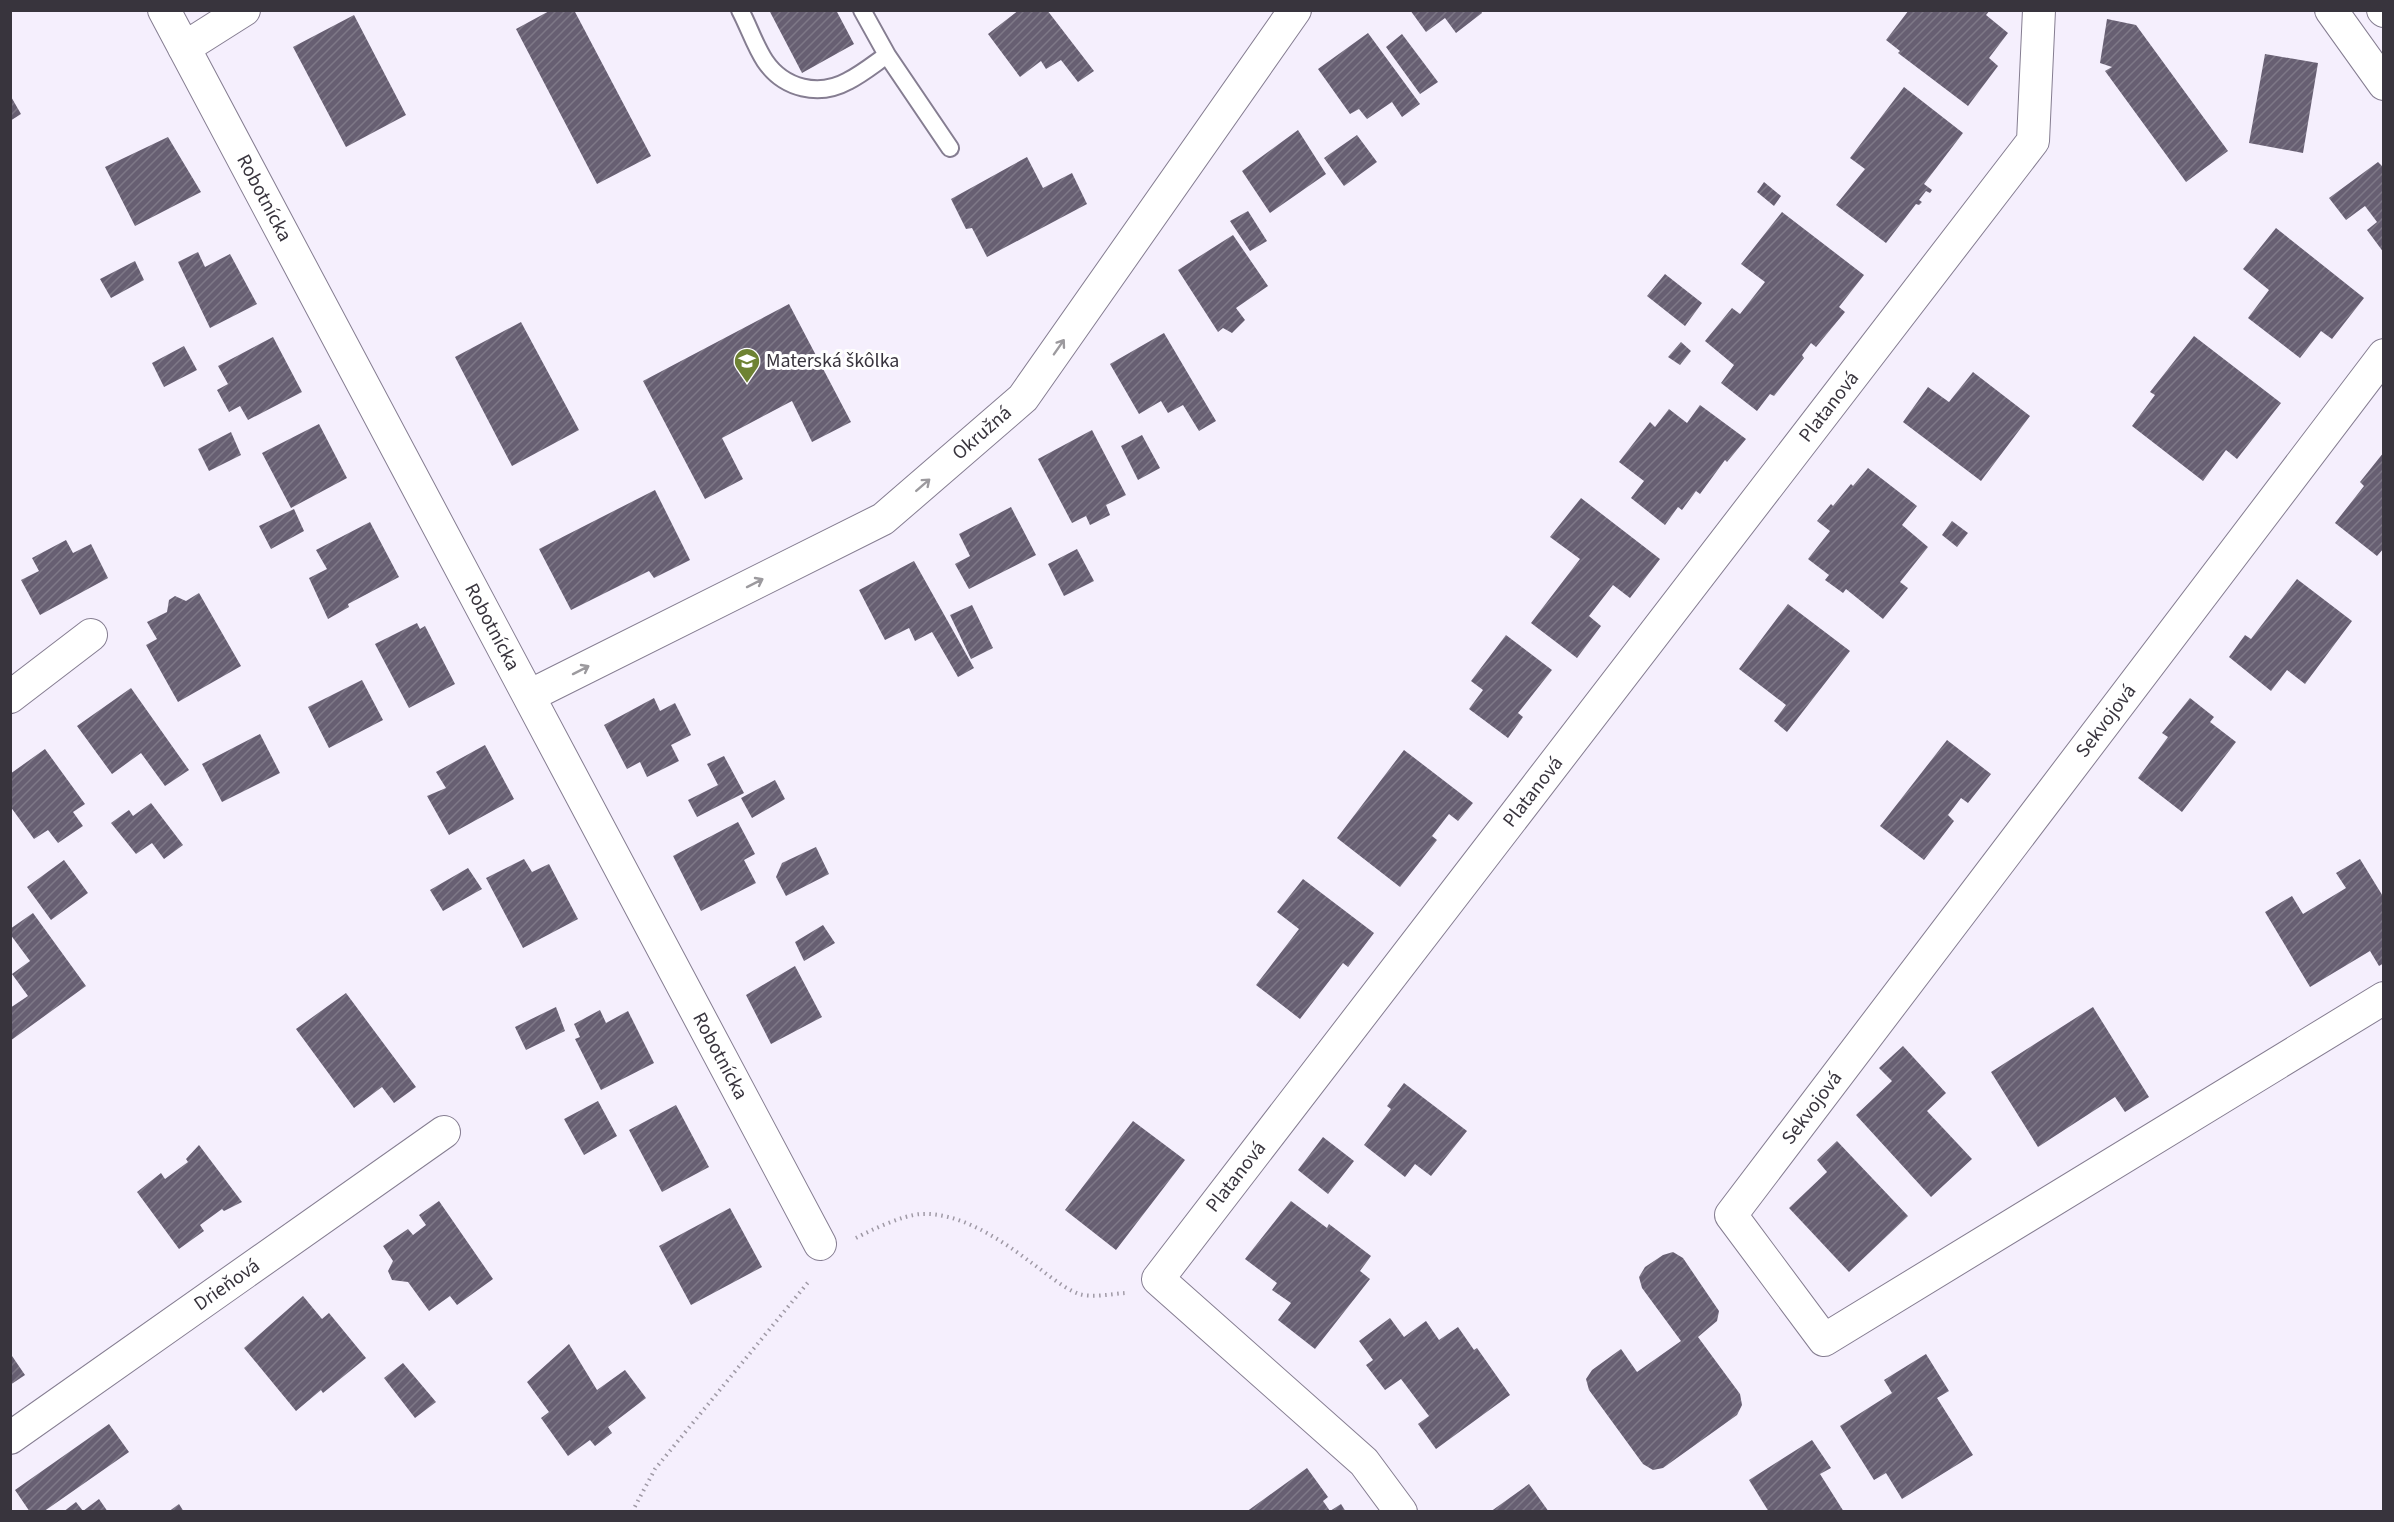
<svg xmlns="http://www.w3.org/2000/svg" width="2394" height="1522" viewBox="0 0 2394 1522" font-family="'Source Sans 3',sans-serif">
<style>
.building{fill:url(#building-hatch)}
.lines{fill:none;stroke-linecap:round;stroke-linejoin:round}
.service-casing{stroke:#857d91;stroke-width:20}
.minor-casing{stroke:#857d91;stroke-width:34}
.path{stroke:#9f99a5;stroke-width:4;stroke-dasharray:1.5 4.5;stroke-linecap:butt}
.service{stroke:#fff;stroke-width:16}
.minor{stroke:#fff;stroke-width:32}
.oneway{stroke:#9c9a9e}
.labels{text-anchor:middle;dominant-baseline:central;stroke-width:6;stroke-linejoin:round;paint-order:stroke}
.street-label{font-size:20px;fill:#38343d;stroke:#fff}
.poi-label{font-size:20px;fill:#38343d;stroke:#fff;text-anchor:start}
</style>
<defs>
<pattern id="building-hatch" width="6" height="6" patternUnits="userSpaceOnUse" patternTransform="scale(1.5)"><rect width="6" height="6" fill="#675f72"/><path d="M-1 1l2-2M0 6l6-6M5 7l2-2" fill="none" stroke="#7e7887"/></pattern>
</defs>
<rect width="100%" height="100%" fill="#f5effd"/>
<!-- building -->
<path class="building" d="M 551,10 L 574,10 L 651,156 L 597,184 L 516,29 Z
M 769,10 L 836,10 L 854,44 L 802,73 Z
M 1019,10 L 1047,10 L 1094,71 L 1078,82 L 1061,60 L 1046,69 L 1041,61 L 1020,77 L 988,34 Z
M 1410,10 L 1481,10 L 1482,13 L 1456,33 L 1445,18 L 1426,32 Z
M 1909,10 L 1990,10 L 1986,15 L 2008,33 L 1989,58 L 1998,66 L 1968,106 L 1898,53 L 1900,51 L 1886,40 Z
M 354,15 L 406,115 L 346,147 L 293,47 Z
M 2107,19 L 2136,25 L 2228,151 L 2186,182 L 2105,71 L 2112,67 L 2100,63 Z
M 1368,33 L 1420,104 L 1402,117 L 1392,102 L 1367,119 L 1359,109 L 1350,114 L 1318,69 Z
M 1402,34 L 1438,82 L 1420,94 L 1386,47 Z
M 2265,54 L 2318,63 L 2303,153 L 2249,143 Z
M 1904,87 L 1963,133 L 1924,184 L 1932,190 L 1930,193 L 1926,191 L 1919,200 L 1922,202 L 1919,205 L 1916,204 L 1886,243 L 1836,205 L 1865,169 L 1850,158 Z
M 10,95 L 21,114 L 10,121 Z
M 1298,130 L 1326,174 L 1270,213 L 1242,171 Z
M 1357,135 L 1377,162 L 1344,186 L 1324,158 Z
M 168,137 L 201,192 L 135,226 L 105,167 Z
M 1027,157 L 1043,188 L 1072,173 L 1087,204 L 987,257 L 972,228 L 966,229 L 951,199 Z
M 2378,162 L 2384,168 L 2384,253 L 2367,230 L 2377,222 L 2365,206 L 2346,220 L 2329,198 Z
M 1764,182 L 1781,196 L 1774,206 L 1757,192 Z
M 1248,211 L 1267,241 L 1250,251 L 1230,221 Z
M 1782,212 L 1864,275 L 1839,307 L 1845,312 L 1816,347 L 1811,343 L 1802,355 L 1804,358 L 1774,396 L 1770,394 L 1757,411 L 1721,383 L 1734,365 L 1705,341 L 1732,308 L 1740,314 L 1765,282 L 1741,264 Z
M 2276,228 L 2364,298 L 2332,339 L 2321,331 L 2300,358 L 2248,318 L 2269,290 L 2243,269 Z
M 1233,235 L 1268,286 L 1236,308 L 1245,320 L 1232,333 L 1223,328 L 1218,332 L 1178,270 Z
M 198,252 L 205,267 L 230,254 L 257,304 L 210,328 L 178,262 Z
M 135,261 L 144,280 L 111,298 L 100,279 Z
M 1665,274 L 1702,303 L 1685,326 L 1647,296 Z
M 789,304 L 851,422 L 812,442 L 792,401 L 722,438 L 743,479 L 705,499 L 643,381 Z
M 521,322 L 579,430 L 512,466 L 455,357 Z
M 1164,333 L 1216,421 L 1199,431 L 1183,405 L 1168,413 L 1161,401 L 1139,414 L 1110,364 Z
M 2194,336 L 2281,403 L 2237,459 L 2226,450 L 2203,481 L 2132,426 L 2155,395 L 2150,392 Z
M 273,337 L 302,392 L 248,420 L 240,406 L 229,412 L 217,390 L 228,384 L 218,366 Z
M 1681,342 L 1691,351 L 1680,365 L 1668,357 Z
M 184,346 L 197,370 L 164,387 L 152,363 Z
M 1973,372 L 2030,416 L 1981,481 L 1903,422 L 1928,387 L 1949,402 Z
M 1700,405 L 1746,439 L 1727,462 L 1725,460 L 1700,494 L 1696,491 L 1682,510 L 1678,507 L 1665,525 L 1631,498 L 1644,481 L 1619,462 L 1650,422 L 1655,427 L 1669,409 L 1687,423 Z
M 319,424 L 347,478 L 291,508 L 262,453 Z
M 1092,430 L 1126,495 L 1106,505 L 1110,515 L 1090,525 L 1086,516 L 1072,523 L 1038,459 Z
M 231,432 L 241,455 L 209,471 L 198,449 Z
M 1142,435 L 1160,468 L 1138,480 L 1121,446 Z
M 2384,452 L 2384,548 L 2377,556 L 2335,523 L 2364,486 L 2360,482 Z
M 1868,468 L 1917,506 L 1902,525 L 1928,547 L 1900,582 L 1908,588 L 1883,619 L 1846,589 L 1843,593 L 1825,580 L 1829,575 L 1808,559 L 1830,531 L 1817,521 L 1831,504 L 1833,506 L 1851,484 L 1853,486 Z
M 655,490 L 690,560 L 654,578 L 649,571 L 571,610 L 539,549 Z
M 1581,498 L 1660,559 L 1630,598 L 1613,585 L 1589,616 L 1601,626 L 1577,658 L 1531,623 L 1580,559 L 1550,537 Z
M 1011,507 L 1036,555 L 969,589 L 955,564 L 970,556 L 959,534 Z
M 294,509 L 304,531 L 271,549 L 259,526 Z
M 1952,521 L 1968,533 L 1957,547 L 1942,535 Z
M 370,522 L 399,577 L 348,604 L 349,607 L 328,619 L 309,578 L 327,569 L 316,550 Z
M 66,540 L 73,553 L 91,544 L 108,578 L 40,615 L 21,580 L 39,571 L 32,558 Z
M 1077,549 L 1094,581 L 1064,596 L 1048,564 Z
M 914,561 L 974,668 L 958,677 L 932,632 L 915,641 L 909,628 L 885,640 L 859,590 Z
M 2297,579 L 2352,621 L 2305,684 L 2287,670 L 2271,691 L 2229,657 L 2245,635 L 2251,639 Z
M 199,593 L 241,666 L 178,702 L 146,645 L 157,639 L 147,622 L 167,612 L 169,600 L 175,596 L 186,601 Z
M 1788,604 L 1850,651 L 1787,732 L 1774,721 L 1786,705 L 1739,669 Z
M 972,605 L 993,648 L 971,659 L 950,615 Z
M 417,623 L 420,629 L 425,626 L 455,684 L 409,708 L 375,644 Z
M 1506,635 L 1552,670 L 1518,713 L 1523,717 L 1508,738 L 1469,709 L 1483,690 L 1471,681 Z
M 362,680 L 383,720 L 329,748 L 308,707 Z
M 131,688 L 189,770 L 165,786 L 141,753 L 112,774 L 77,726 Z
M 654,698 L 660,711 L 675,703 L 691,735 L 671,745 L 679,761 L 647,777 L 640,762 L 627,769 L 604,725 Z
M 2190,698 L 2214,717 L 2210,722 L 2236,742 L 2182,812 L 2138,778 L 2168,737 L 2162,733 Z
M 260,734 L 280,773 L 222,802 L 202,764 Z
M 1947,740 L 1991,774 L 1968,803 L 1961,798 L 1948,815 L 1954,821 L 1924,860 L 1880,826 Z
M 485,745 L 514,799 L 449,835 L 427,796 L 446,788 L 436,772 Z
M 45,749 L 85,804 L 73,812 L 83,826 L 58,843 L 48,830 L 34,839 L 10,806 L 10,774 Z
M 1404,750 L 1473,803 L 1458,821 L 1449,814 L 1432,836 L 1437,840 L 1400,887 L 1337,838 Z
M 724,756 L 744,793 L 697,817 L 688,800 L 718,785 L 707,764 Z
M 775,780 L 785,799 L 752,818 L 741,798 Z
M 151,803 L 183,845 L 164,859 L 152,843 L 136,854 L 111,823 L 129,810 L 133,816 Z
M 738,822 L 755,854 L 744,860 L 756,883 L 701,911 L 673,856 Z
M 816,847 L 829,874 L 786,896 L 776,877 L 782,863 Z
M 524,859 L 532,872 L 549,864 L 578,919 L 523,948 L 486,878 Z
M 2360,859 L 2384,898 L 2384,963 L 2379,966 L 2370,951 L 2310,987 L 2265,912 L 2292,896 L 2303,914 L 2346,888 L 2336,873 Z
M 64,860 L 88,893 L 51,920 L 27,887 Z
M 468,868 L 482,889 L 443,911 L 430,890 Z
M 1303,879 L 1374,933 L 1348,967 L 1343,963 L 1300,1019 L 1256,985 L 1299,929 L 1277,912 Z
M 33,913 L 86,986 L 10,1041 L 10,1008 L 28,996 L 12,974 L 30,961 L 10,934 L 10,929 Z
M 823,925 L 835,943 L 804,961 L 795,942 Z
M 795,966 L 822,1017 L 771,1044 L 746,995 Z
M 346,993 L 416,1087 L 394,1103 L 382,1087 L 354,1108 L 296,1029 Z
M 556,1007 L 565,1031 L 526,1050 L 515,1027 Z
M 2093,1007 L 2149,1097 L 2125,1112 L 2115,1097 L 2038,1147 L 1991,1072 Z
M 600,1010 L 606,1023 L 628,1011 L 654,1063 L 601,1090 L 575,1039 L 580,1037 L 574,1024 Z
M 1903,1046 L 1946,1093 L 1927,1111 L 1972,1159 L 1931,1197 L 1856,1115 L 1892,1081 L 1879,1068 Z
M 1404,1083 L 1467,1131 L 1431,1176 L 1415,1164 L 1405,1177 L 1364,1145 L 1391,1109 L 1387,1106 Z
M 598,1101 L 617,1136 L 584,1155 L 564,1119 Z
M 676,1105 L 709,1167 L 662,1192 L 629,1130 Z
M 1133,1121 L 1185,1160 L 1116,1250 L 1065,1210 Z
M 1323,1137 L 1354,1161 L 1328,1194 L 1298,1170 Z
M 1837,1141 L 1908,1216 L 1849,1272 L 1789,1208 L 1827,1172 L 1817,1160 Z
M 199,1145 L 242,1202 L 224,1211 L 222,1209 L 200,1225 L 204,1231 L 179,1249 L 137,1192 L 161,1173 L 165,1179 L 188,1162 L 186,1159 Z
M 439,1201 L 493,1279 L 457,1305 L 450,1296 L 429,1311 L 408,1282 L 392,1280 L 388,1271 L 393,1261 L 383,1246 L 408,1229 L 413,1235 L 426,1225 L 419,1215 Z
M 1291,1201 L 1327,1228 L 1329,1224 L 1371,1256 L 1360,1271 L 1370,1279 L 1315,1349 L 1278,1320 L 1291,1303 L 1272,1290 L 1277,1283 L 1245,1259 Z
M 730,1208 L 762,1267 L 691,1305 L 659,1246 Z
M 1673,1252 L 1683,1258 L 1719,1311 L 1717,1321 L 1698,1337 L 1740,1394 L 1742,1405 L 1737,1415 L 1663,1468 L 1653,1470 L 1643,1464 L 1589,1390 L 1586,1379 L 1592,1370 L 1621,1349 L 1637,1372 L 1681,1341 L 1642,1288 L 1639,1277 L 1645,1267 L 1663,1255 Z
M 303,1296 L 322,1319 L 329,1313 L 366,1358 L 323,1393 L 321,1390 L 296,1411 L 244,1348 Z
M 1390,1318 L 1404,1337 L 1426,1321 L 1439,1340 L 1458,1327 L 1474,1350 L 1477,1348 L 1510,1395 L 1436,1449 L 1418,1424 L 1429,1416 L 1401,1379 L 1385,1390 L 1366,1365 L 1373,1360 L 1359,1341 Z
M 569,1344 L 597,1390 L 625,1370 L 646,1398 L 608,1427 L 612,1433 L 595,1446 L 590,1440 L 568,1456 L 541,1418 L 549,1412 L 527,1382 Z
M 10,1353 L 25,1375 L 10,1385 Z
M 1926,1354 L 1949,1391 L 1937,1398 L 1973,1455 L 1902,1499 L 1886,1473 L 1874,1480 L 1840,1426 L 1892,1393 L 1884,1380 Z
M 403,1363 L 436,1402 L 415,1418 L 384,1378 Z
M 109,1424 L 129,1452 L 43,1512 L 30,1512 L 15,1490 Z
M 1812,1440 L 1831,1468 L 1820,1474 L 1844,1512 L 1769,1512 L 1749,1480 Z
M 1307,1468 L 1328,1497 L 1323,1501 L 1330,1511 L 1341,1504 L 1346,1512 L 1246,1512 Z
M 1529,1484 L 1549,1512 L 1490,1512 Z
M 99,1499 L 108,1512 L 63,1512 L 76,1502 L 83,1511 Z
M 179,1504 L 184,1512 L 168,1512 Z"/>
<g class="lines">
<!-- service casing -->
<g class="service-casing">
<path id="service" d="M 740,10 C 749,27 755,46 765,61 C 784,89 819,97 848,81 C 862,74 874,64 887,55 L 950,148
M 862,10 L 887,55"/>
</g>
<!-- minor casing -->
<g class="minor-casing">
<path id="minor" d="M 164,10 L 820,1244
M 2331,10 L 2384,84
M 2383,10 L 2384,11
M 184,48 L 244,10
M 2384,355 L 1731,1215 L 1824,1340 L 2384,998
M 529,696 L 883,519 L 1023,398 L 1295,10
M 10,697 L 91,635
M 10,1438 L 444,1132
M 1401,1512 L 1364,1462 L 1158,1279 L 2033,141 L 2039,10"/>
</g>
<!-- path -->
<path class="path" d="M 856,1238 C 871,1230 903,1215 921,1214 C 959,1212 1000,1239 1029,1261 C 1045,1272 1061,1287 1079,1294 C 1092,1298 1111,1294 1125,1293
M 632,1512 L 655,1469 L 810,1280"/>
<!-- service -->
<use href="#service" class="service"/>
<!-- minor -->
<use href="#minor" class="minor"/>
</g>
<!-- one-way arrows -->
<defs><path id="oneway-shaft" d="M-6 0H5M1.5-3L5.5 0L1.5 3" fill="none" stroke-width="1.6" stroke-linecap="round" stroke-linejoin="round" transform="scale(1.5)"/></defs>
<g class="oneway">
<use href="#oneway-shaft" transform="translate(1059 347) rotate(-55)"/>
<use href="#oneway-shaft" transform="translate(923 485) rotate(-41)"/>
<use href="#oneway-shaft" transform="translate(755 583) rotate(-27)"/>
<use href="#oneway-shaft" transform="translate(581 670) rotate(-27)"/>
</g>
<!-- icons -->
<defs>
<g id="school-pin" transform="scale(1.35)"><path d="M0 17L-7.5 6A9.5 9.5 0 1 1 7.5 6Z" fill="#6e8233" stroke="#fff"/><path d="M0-5L7-2L0 1L-7-2ZM-4 1L0 2.5L4 1V4Q0 6-4 4Z" fill="#fff"/></g>
</defs>
<g fill-rule="evenodd">
<use href="#school-pin" x="747" y="361"/>
</g>
<g class="labels">
<!-- street labels -->
<g class="street-label">
<text transform="translate(264 198) rotate(62)">Robotnícka</text>
<text transform="translate(1829 407) rotate(-52)">Platanová</text>
<text transform="translate(982 433) rotate(-41)">Okružná</text>
<text transform="translate(492 627) rotate(62)">Robotnícka</text>
<text transform="translate(2106 721) rotate(-53)">Sekvojová</text>
<text transform="translate(1533 792) rotate(-52)">Platanová</text>
<text transform="translate(720 1056) rotate(62)">Robotnícka</text>
<text transform="translate(1812 1108) rotate(-53)">Sekvojová</text>
<text transform="translate(1236 1177) rotate(-52)">Platanová</text>
<text transform="translate(227 1285) rotate(-35)">Drieňová</text>
</g>
<!-- poi labels -->
<g class="poi-label">
<text x="766" y="361">Materská škôlka</text>
</g>
</g>
<!-- border -->
<rect width="2394" height="1522" fill="none" stroke="#38343d" stroke-width="24"/>
</svg>
